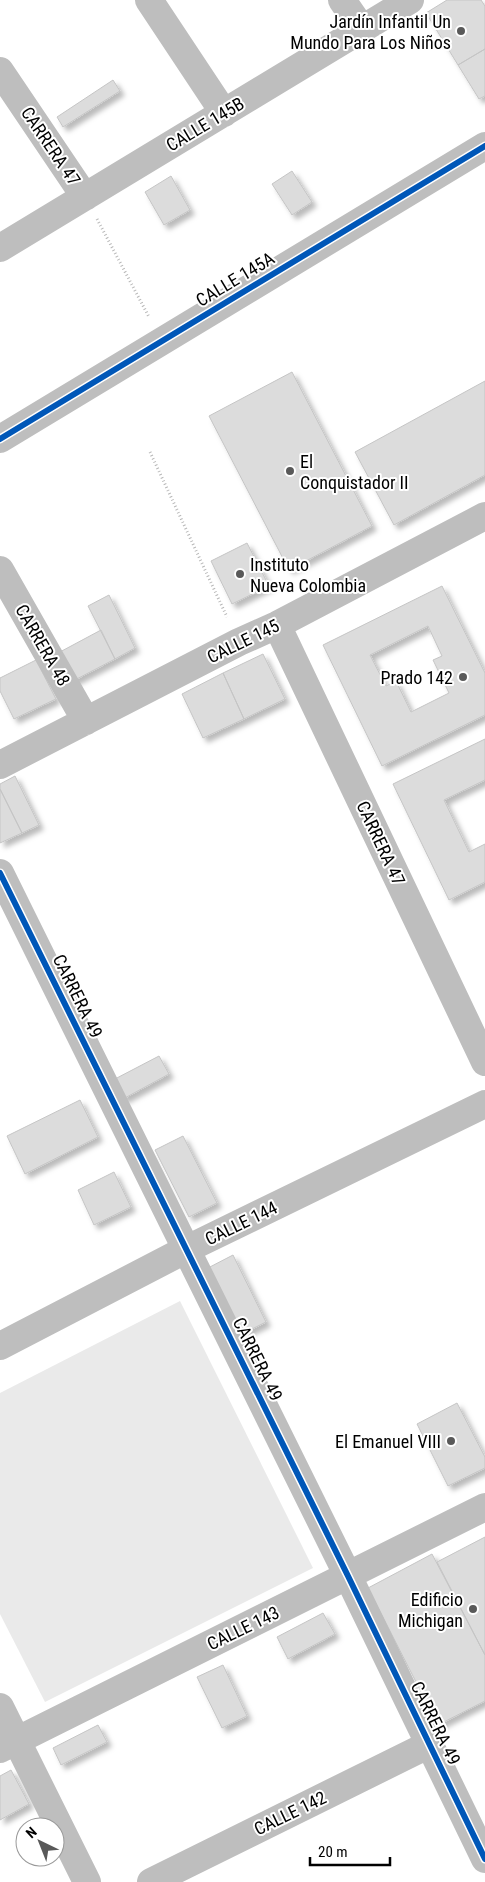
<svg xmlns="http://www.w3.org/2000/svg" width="485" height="1882" viewBox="0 0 485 1882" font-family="'Roboto Condensed',sans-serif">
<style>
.green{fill:#eaeaea}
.building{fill:#dcdcdc;stroke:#c5c5c5;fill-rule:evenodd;filter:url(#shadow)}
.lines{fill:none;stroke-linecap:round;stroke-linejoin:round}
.path{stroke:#b8b8b8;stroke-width:3;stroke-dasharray:1 2.5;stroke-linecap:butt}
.minor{stroke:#bebebe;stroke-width:28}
.cycleway-casing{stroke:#fff;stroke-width:9}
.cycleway{stroke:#0057b8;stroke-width:6}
.poi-dot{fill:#595959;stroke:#fff;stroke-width:2}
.labels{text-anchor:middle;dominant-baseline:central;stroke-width:4;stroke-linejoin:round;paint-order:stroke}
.poi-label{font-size:18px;fill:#000;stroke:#fff;text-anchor:end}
.street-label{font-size:18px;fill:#000;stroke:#fff}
</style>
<defs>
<filter id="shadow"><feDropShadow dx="4.5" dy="4.5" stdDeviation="2.5" flood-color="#0004"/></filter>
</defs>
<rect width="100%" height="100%" fill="#fff"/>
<!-- green -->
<path class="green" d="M 180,1301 L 313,1568 L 45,1702 L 0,1614 L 0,1393 Z"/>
<!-- building -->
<path class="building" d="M 447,0 L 481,0 L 485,6 L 485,49 L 458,65 L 426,13 Z
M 485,49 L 485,96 L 479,99 L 458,65 Z
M 113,80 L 120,91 L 63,127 L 57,117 Z
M 292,171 L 312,202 L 292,215 L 272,184 Z
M 171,176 L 190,210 L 164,225 L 145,192 Z
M 292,372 L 372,526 L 289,570 L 209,416 Z
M 485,381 L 485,475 L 394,525 L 355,452 Z
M 247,543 L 269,586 L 232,604 L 211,561 Z
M 442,586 L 485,673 L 485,715 L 382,766 L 323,645 ZM 428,626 L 442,656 L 433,660 L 449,693 L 411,712 L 396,681 L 386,686 L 370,655 Z
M 109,595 L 135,648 L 115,659 L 88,606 Z
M 101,630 L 115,659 L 73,681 L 58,653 Z
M 263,654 L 285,699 L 244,719 L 223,673 Z
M 36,660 L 56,699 L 14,719 L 0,691 L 0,678 Z
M 223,673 L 244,719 L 203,738 L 182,694 Z
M 485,739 L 485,780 L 444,800 L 469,852 L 485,844 L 485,882 L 449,900 L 393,784 Z
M 15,776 L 39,825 L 22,833 L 0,789 L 0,784 Z
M 0,789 L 22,833 L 0,843 Z
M 159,1056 L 169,1074 L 123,1099 L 113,1080 Z
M 80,1100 L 98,1137 L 25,1174 L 7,1136 Z
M 183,1136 L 217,1203 L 189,1217 L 155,1150 Z
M 114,1172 L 131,1207 L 94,1225 L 78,1190 Z
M 233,1255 L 266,1322 L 240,1335 L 206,1269 Z
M 457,1403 L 485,1457 L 485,1468 L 448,1486 L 417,1424 Z
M 485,1537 L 485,1655 L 437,1562 Z
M 432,1554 L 485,1655 L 485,1701 L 438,1725 L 368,1588 Z
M 323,1613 L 335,1634 L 288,1659 L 277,1637 Z
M 223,1665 L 247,1716 L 222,1728 L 197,1677 Z
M 98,1725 L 107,1742 L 61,1765 L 53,1748 Z
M 11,1770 L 29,1804 L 0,1820 L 0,1776 Z"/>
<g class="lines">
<!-- path -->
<path class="path" d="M 97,219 L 149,317
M 150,452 L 227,617"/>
<!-- minor -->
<path class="minor" d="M 149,0 L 224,113
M 342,0 L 362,29
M 0,71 L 85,197
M 0,248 L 410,0
M 0,439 L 485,146
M 0,570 L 86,721
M 277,625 L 485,1062
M 0,765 L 239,642 L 277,625 L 485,516
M 0,873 L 348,1576 L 485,1859
M 0,1346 L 187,1249 L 485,1104
M 0,1707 L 87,1882
M 0,1749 L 485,1507
M 151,1882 L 430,1744"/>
<!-- cycleway casing -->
<g class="cycleway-casing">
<path id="cycleway" d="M 0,439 L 485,146
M 0,873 L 348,1576 L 485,1859"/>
</g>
<!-- cycleway -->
<use href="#cycleway" class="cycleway"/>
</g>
<!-- markers -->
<g class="poi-dot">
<circle cx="461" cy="31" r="5"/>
<circle cx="290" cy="471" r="5"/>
<circle cx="240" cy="574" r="5"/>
<circle cx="463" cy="677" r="5"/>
<circle cx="451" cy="1441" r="5"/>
<circle cx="473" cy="1609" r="5"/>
</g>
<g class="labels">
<!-- poi labels -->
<g class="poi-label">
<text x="451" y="21">Jardín Infantil Un<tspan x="451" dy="21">Mundo Para Los Niños</tspan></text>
<text x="300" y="461" text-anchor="start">El<tspan x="300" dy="21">Conquistador II</tspan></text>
<text x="250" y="564" text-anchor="start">Instituto<tspan x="250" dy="21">Nueva Colombia</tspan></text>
<text x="453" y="677">Prado 142</text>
<text x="441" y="1441">El Emanuel VIII</text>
<text x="463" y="1599">Edificio<tspan x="463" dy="21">Michigan</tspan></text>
</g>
<!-- street labels -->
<g class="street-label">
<text transform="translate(205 124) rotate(-31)">CALLE 145B</text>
<text transform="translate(51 146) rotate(56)">CARRERA 47</text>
<text transform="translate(235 279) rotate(-31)">CALLE 145A</text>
<text transform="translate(243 641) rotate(-26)">CALLE 145</text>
<text transform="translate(43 645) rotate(60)">CARRERA 48</text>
<text transform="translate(381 843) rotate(65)">CARRERA 47</text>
<text transform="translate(78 996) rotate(64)">CARRERA 49</text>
<text transform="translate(241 1223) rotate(-26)">CALLE 144</text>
<text transform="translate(258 1359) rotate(64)">CARRERA 49</text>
<text transform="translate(243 1628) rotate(-26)">CALLE 143</text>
<text transform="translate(436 1723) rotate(64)">CARRERA 49</text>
<text transform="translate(290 1813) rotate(-26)">CALLE 142</text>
</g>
</g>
<!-- north arrow -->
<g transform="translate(40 1842) rotate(317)"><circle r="24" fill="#ffffff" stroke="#999999"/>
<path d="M0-4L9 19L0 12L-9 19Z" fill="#595959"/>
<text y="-8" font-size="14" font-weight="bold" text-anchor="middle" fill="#000000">N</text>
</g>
<!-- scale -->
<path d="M310 1857v8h80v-8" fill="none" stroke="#000000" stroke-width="2.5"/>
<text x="318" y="1857" font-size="15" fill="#000000" stroke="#ffffff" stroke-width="4" paint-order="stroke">20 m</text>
</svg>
